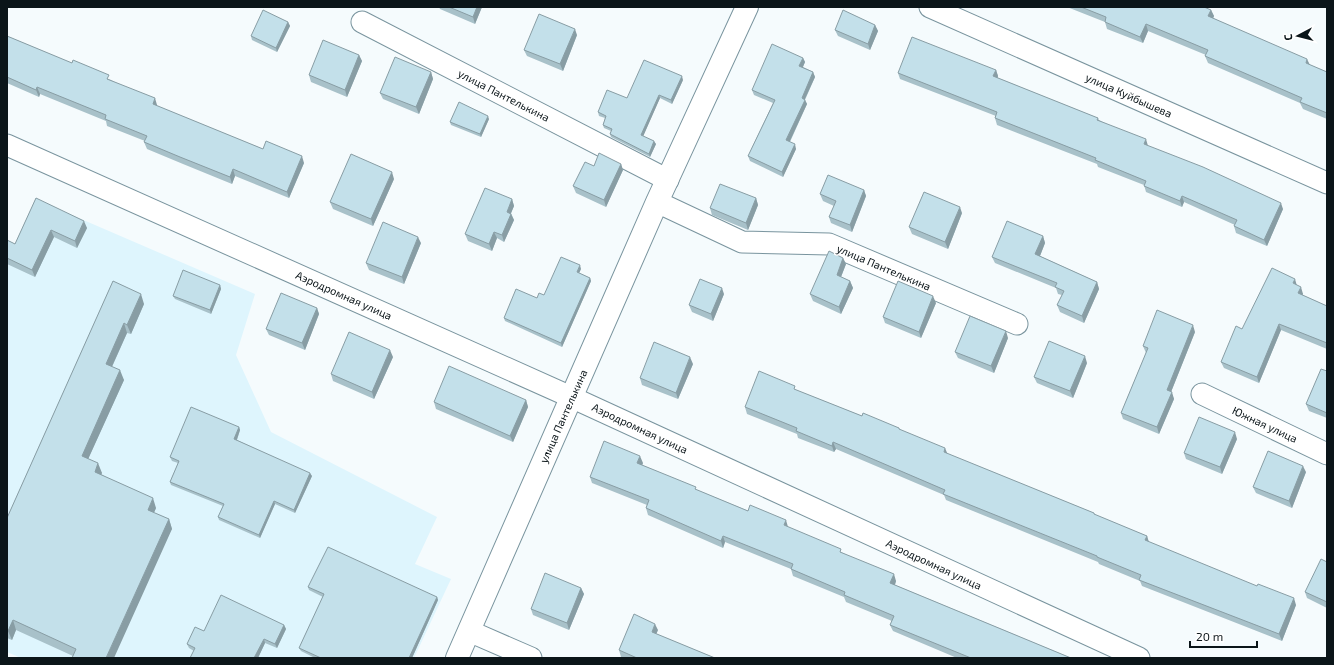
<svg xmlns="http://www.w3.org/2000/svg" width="1334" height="665" viewBox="0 0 1334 665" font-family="'Exo 2',sans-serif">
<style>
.built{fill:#def5fd}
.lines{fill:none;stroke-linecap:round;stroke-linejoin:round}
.minor-casing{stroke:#79949e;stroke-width:23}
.secondary-casing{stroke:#79949e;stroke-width:24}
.minor{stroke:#fff;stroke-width:21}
.secondary{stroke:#fff;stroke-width:22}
.wall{fill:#a8c1c9}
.shaded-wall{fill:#889da4}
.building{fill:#c3e0ea;stroke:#889da4}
.labels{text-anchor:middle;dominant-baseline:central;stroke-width:3;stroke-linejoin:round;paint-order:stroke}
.street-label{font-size:11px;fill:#0b1519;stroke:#fff}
</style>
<rect width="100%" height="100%" fill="#f5fbfd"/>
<!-- built -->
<path class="built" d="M 37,200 L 255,294 L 236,355 L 271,432 L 437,517 L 415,564 L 451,579 L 414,658 L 21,658 L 7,652 L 7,262 Z"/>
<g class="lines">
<!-- minor casing -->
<g class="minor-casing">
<path id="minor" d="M 930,7 L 1327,183
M 362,22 L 668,180
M 7,145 L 571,397 L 1139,658
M 657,202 L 742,242 L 829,244 L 1017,324
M 1202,394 L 1327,454
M 469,631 L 531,658"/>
</g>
<!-- secondary casing -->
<g class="secondary-casing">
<path id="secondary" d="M 457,658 L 657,202 L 747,7"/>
</g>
<!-- minor -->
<use href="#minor" class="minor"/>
<!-- secondary -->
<use href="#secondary" class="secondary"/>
</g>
<!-- wall -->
<path class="wall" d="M 439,7 L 482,7 L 475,24 L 440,9 Z
M 1067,7 L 1169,7 L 1211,10 L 1214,16 L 1213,18 L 1310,65 L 1327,72 L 1327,119 L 1303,109 L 1300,103 L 1208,63 L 1205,56 L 1206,55 L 1148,31 L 1143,43 L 1107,29 L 1105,22 Z
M 288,22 L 290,26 L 277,52 L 252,40 L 251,36 Z
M 875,25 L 878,31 L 870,50 L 838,36 L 835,30 Z
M 577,35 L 563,71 L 527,56 L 524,50 Z
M 7,36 L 111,80 L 157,105 L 157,106 L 263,149 L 304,163 L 289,198 L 235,176 L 232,184 L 183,164 L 147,149 L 144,142 L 145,141 L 107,126 L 106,121 L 40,94 L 39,97 L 7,83 Z
M 359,55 L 362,61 L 347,97 L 311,82 L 309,75 Z
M 803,58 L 805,62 L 803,67 L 813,72 L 815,77 L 805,100 L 807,104 L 790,142 L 796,149 L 783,177 L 750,161 L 748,156 L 773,103 L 754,95 L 752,90 Z
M 996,70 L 998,76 L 998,78 L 1098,118 L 1099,120 L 1148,146 L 1283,209 L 1267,246 L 1236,233 L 1234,226 L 1235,225 L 1184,202 L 1182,207 L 1146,192 L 1144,185 L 1098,167 L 1097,164 L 997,125 L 995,118 L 996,116 L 900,79 L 898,73 Z
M 431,72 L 433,79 L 419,114 L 383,99 L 380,93 Z
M 683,80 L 672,104 L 660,98 L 643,136 L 656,144 L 650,157 L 611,137 L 610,134 L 611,131 L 604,128 L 603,125 L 605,118 L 599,116 L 598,112 L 627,98 Z
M 489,119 L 481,137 L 451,125 L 450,122 Z
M 621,164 L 623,170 L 606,207 L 576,193 L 573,186 L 594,166 Z
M 394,179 L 373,226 L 333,209 L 330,202 Z
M 864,190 L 866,196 L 852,232 L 831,223 L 829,217 L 834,206 L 823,201 L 820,194 Z
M 36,198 L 87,228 L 77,248 L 54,237 L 35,277 L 7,264 L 7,240 L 15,244 Z
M 756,198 L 758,205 L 748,230 L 712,215 L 710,208 Z
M 512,199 L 514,206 L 511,213 L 514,220 L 504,242 L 497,238 L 492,251 L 468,241 L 465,234 Z
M 962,213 L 948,249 L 912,234 L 909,227 Z
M 1043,236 L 1045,243 L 1040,256 L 1097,282 L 1099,289 L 1084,323 L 1060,312 L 1057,305 L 1062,295 L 1058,294 L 1056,288 L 995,263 L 992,257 Z
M 421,243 L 404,284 L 369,270 L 366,263 Z
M 843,258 L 846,264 L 841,277 L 850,281 L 853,288 L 841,314 L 813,301 L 810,294 Z
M 581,269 L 579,273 L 590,278 L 591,281 L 562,347 L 505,321 L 504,318 L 537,298 L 544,295 Z
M 113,281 L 144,304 L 131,334 L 127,333 L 112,367 L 124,380 L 88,459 L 102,473 L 101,474 L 156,508 L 154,513 L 169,519 L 172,529 L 73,656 L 16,630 L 12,640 L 7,638 L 7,518 Z
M 220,285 L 221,289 L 211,314 L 175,299 L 173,296 Z
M 1297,286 L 1303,294 L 1302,295 L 1327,306 L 1327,349 L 1281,330 L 1259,383 L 1224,368 L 1221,362 L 1242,329 Z
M 724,294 L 713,321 L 692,312 L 689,305 Z
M 936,303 L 921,338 L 885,323 L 883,317 Z
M 317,308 L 319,314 L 305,350 L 269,335 L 266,329 Z
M 1195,332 L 1171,392 L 1174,399 L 1159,434 L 1123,419 L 1121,413 L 1146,353 L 1143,346 Z
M 1008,338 L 994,373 L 958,358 L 955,352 Z
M 393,357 L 374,399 L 333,381 L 331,374 Z
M 1087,363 L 1073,398 L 1037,383 L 1034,377 Z
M 693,364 L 678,399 L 642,385 L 640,378 Z
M 1327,371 L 1327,418 L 1309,411 L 1306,404 Z
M 796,390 L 862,416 L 899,428 L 900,430 L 947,454 L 1094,513 L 1095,515 L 1147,536 L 1149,542 L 1296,605 L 1282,641 L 1142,586 L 1140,581 L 1099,564 L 1098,562 L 946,500 L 944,495 L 836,449 L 834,452 L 798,438 L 797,434 L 747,414 L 745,407 Z
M 526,400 L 528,407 L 513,442 L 436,409 L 434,402 Z
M 239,427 L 240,430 L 237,440 L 312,476 L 295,513 L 275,504 L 260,538 L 219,520 L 218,517 L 223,506 L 171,485 L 170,482 L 178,463 L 172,461 L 170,457 Z
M 1237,439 L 1222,474 L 1186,459 L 1184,453 Z
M 643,463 L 642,465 L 697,490 L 788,527 L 843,553 L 896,581 L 895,585 L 1071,658 L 957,658 L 893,631 L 890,625 L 892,621 L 846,602 L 844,597 L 793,576 L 791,569 L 725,542 L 723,548 L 648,515 L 646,508 L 647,505 L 592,483 L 590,477 Z
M 1306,472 L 1292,508 L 1256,493 L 1253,487 Z
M 1327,562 L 1327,608 L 1307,598 L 1305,592 Z
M 308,587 L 437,597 L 438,600 L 412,658 L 315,658 L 301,651 L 299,648 L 323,597 L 309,590 Z
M 581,588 L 584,594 L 569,630 L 533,615 L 531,609 Z
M 284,625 L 286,629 L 277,648 L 265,643 L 258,658 L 190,658 L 194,651 L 189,648 L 187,644 L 204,631 Z
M 658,630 L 656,634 L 715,658 L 624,658 L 621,657 L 619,650 Z"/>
<!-- shaded-wall -->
<path class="shaded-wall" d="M 477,7 L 482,7 L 475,24 L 473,17 Z
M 1211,10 L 1214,16 L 1211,23 L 1208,16 Z
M 288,22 L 290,26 L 277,52 L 276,48 Z
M 1146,24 L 1148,31 L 1143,43 L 1140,37 Z
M 875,25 L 878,31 L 870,50 L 868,44 Z
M 575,29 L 577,35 L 563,71 L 560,64 Z
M 359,55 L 362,61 L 347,97 L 345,90 Z
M 803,58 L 805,62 L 801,71 L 799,66 Z
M 1307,59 L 1310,65 L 1306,63 Z
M 996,70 L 998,76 L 996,82 L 993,76 Z
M 431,72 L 433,79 L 419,114 L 416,107 Z
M 813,72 L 815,77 L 803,103 L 802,98 Z
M 682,76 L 683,80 L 672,104 L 671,100 Z
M 37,87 L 40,94 L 39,97 L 36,90 Z
M 659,95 L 660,98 L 642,139 L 641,135 Z
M 155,98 L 157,105 L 155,111 L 153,104 Z
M 805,100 L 807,104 L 788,145 L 786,140 Z
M 488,116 L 489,119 L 481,137 L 480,134 Z
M 1146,139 L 1148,146 L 1144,144 Z
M 654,141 L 656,144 L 650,157 L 649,154 Z
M 795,144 L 796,149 L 783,177 L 782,172 Z
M 302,156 L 304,163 L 289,198 L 287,192 Z
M 621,164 L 623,170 L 606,207 L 604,200 Z
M 233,169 L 235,176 L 232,184 L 230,177 Z
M 392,172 L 394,179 L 373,226 L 371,219 Z
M 864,190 L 866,196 L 852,232 L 850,225 Z
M 1182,196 L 1184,202 L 1182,207 L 1180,201 Z
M 756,198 L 758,205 L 748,230 L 746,223 Z
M 512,199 L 514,206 L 509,218 L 507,212 Z
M 1281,203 L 1283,209 L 1267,246 L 1264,240 Z
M 960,207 L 962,213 L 948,249 L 945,242 Z
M 511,214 L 514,220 L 504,242 L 502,235 Z
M 84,221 L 87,228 L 77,248 L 75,241 Z
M 51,230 L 54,237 L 35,277 L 32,270 Z
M 494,232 L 497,238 L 492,251 L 489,244 Z
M 1043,236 L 1045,243 L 1038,261 L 1035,254 Z
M 418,237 L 421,243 L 404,284 L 402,277 Z
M 843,258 L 846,264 L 839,282 L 837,275 Z
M 580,265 L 581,269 L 578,275 L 577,272 Z
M 590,278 L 591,281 L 562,347 L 561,343 Z
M 1295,279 L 1297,286 L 1293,283 Z
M 850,281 L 853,288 L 841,314 L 839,307 Z
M 1097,282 L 1099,289 L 1084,323 L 1082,316 Z
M 220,285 L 221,289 L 211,314 L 210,310 Z
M 1301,287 L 1303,294 L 1300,300 L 1298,293 Z
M 722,288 L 724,294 L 713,321 L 711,314 Z
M 141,294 L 144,304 L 131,334 L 127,325 Z
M 933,296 L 936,303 L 921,338 L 919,332 Z
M 317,308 L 319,314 L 305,350 L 302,343 Z
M 124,323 L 127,333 L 109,373 L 106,364 Z
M 1279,324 L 1281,330 L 1259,383 L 1257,377 Z
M 1193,325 L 1195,332 L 1169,397 L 1167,390 Z
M 1006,331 L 1008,338 L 994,373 L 991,366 Z
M 390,350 L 393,357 L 374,399 L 372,392 Z
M 1085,356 L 1087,363 L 1073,398 L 1070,391 Z
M 690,357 L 693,364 L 678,399 L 676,393 Z
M 120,370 L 124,380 L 85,466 L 82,456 Z
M 1172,392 L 1174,399 L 1159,434 L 1157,427 Z
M 526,400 L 528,407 L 513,442 L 510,436 Z
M 239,427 L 240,430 L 236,442 L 234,439 Z
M 1235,432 L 1237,439 L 1222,474 L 1220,467 Z
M 833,442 L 836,449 L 834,452 L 832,446 Z
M 945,448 L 948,455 L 944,452 Z
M 640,456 L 643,463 L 640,470 L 637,463 Z
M 98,463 L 102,473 L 98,481 L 95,472 Z
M 1303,466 L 1306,472 L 1292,508 L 1289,501 Z
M 310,473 L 312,476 L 295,513 L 294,510 Z
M 153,498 L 156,508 L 151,519 L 148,510 Z
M 274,501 L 275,504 L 260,538 L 259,535 Z
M 169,519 L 172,529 L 114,658 L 106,658 Z
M 786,520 L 788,527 L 784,525 Z
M 723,536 L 725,542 L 723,548 L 721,541 Z
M 1147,536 L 1149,543 L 1145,540 Z
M 894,574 L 896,581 L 893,590 L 890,583 Z
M 581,588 L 584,594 L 569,630 L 567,623 Z
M 437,597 L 438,600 L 412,658 L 409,658 Z
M 1294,598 L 1296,605 L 1282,641 L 1279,634 Z
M 13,620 L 16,630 L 12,640 L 8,631 Z
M 655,624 L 658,630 L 654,639 L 652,632 Z
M 284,625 L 286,629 L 277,648 L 275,644 Z
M 264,639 L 265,643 L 258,658 L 254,658 Z"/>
<!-- building -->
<path class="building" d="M 449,7 L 477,7 L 473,17 Z
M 1081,7 L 1169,7 L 1170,8 L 1170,7 L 1204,7 L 1211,10 L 1208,16 L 1307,59 L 1306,63 L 1327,72 L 1327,113 L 1300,102 L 1302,98 L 1205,56 L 1208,50 L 1146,24 L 1140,37 L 1105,22 L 1106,17 Z
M 263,10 L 288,22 L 276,48 L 251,36 Z
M 843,10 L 875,25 L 868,44 L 835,30 Z
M 539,14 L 575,29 L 560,64 L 524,50 Z
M 7,36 L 72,63 L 73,60 L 109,75 L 107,79 L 155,98 L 153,104 L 263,149 L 266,141 L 302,156 L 287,192 L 233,169 L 230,177 L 180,157 L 144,142 L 147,136 L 105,119 L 106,115 L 37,87 L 36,90 L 7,77 Z
M 912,37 L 996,70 L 993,76 L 1098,118 L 1097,120 L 1146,139 L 1144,144 L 1203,167 L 1281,203 L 1264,240 L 1234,226 L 1237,220 L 1182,196 L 1180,201 L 1144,186 L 1146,181 L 1095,160 L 1096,158 L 995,118 L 997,112 L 898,73 Z
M 323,40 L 359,55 L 345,90 L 309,75 Z
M 772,44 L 803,58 L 799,66 L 813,72 L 802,98 L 805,100 L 786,140 L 795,144 L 782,172 L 748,156 L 775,100 L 752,90 Z
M 395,57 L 431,72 L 416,107 L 380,93 Z
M 644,60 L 682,76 L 671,100 L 659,95 L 641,135 L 654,141 L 649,154 L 610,134 L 612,129 L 603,125 L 606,116 L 598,112 L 607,90 L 627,98 Z
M 459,102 L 488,116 L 480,134 L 450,122 Z
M 599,153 L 621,164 L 604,200 L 573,186 L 585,162 L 594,166 Z
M 351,154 L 392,172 L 371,219 L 330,202 Z
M 828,175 L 864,190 L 850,225 L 829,217 L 836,201 L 820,194 Z
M 720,184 L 756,198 L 746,223 L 710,208 Z
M 485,188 L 512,199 L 507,212 L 511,214 L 502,235 L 494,232 L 489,244 L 465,234 Z
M 924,192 L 960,207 L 945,242 L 909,227 Z
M 36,198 L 84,221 L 75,241 L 51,230 L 32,270 L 7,258 L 7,240 L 15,244 Z
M 1007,221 L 1043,236 L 1035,254 L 1097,282 L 1082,316 L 1057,305 L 1064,291 L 1055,287 L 1057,283 L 992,257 Z
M 383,222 L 418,237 L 402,277 L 366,263 Z
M 829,251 L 843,258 L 837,275 L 850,281 L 839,307 L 810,294 Z
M 561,257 L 580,265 L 577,272 L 590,278 L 561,343 L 504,318 L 516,289 L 537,298 L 539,293 L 544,295 Z
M 1272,268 L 1295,279 L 1293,283 L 1301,287 L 1298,293 L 1327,306 L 1327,343 L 1279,324 L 1257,377 L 1221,362 L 1236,326 L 1242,329 Z
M 183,270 L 220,285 L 210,310 L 173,296 Z
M 700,279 L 722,288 L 711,314 L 689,305 Z
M 113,281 L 141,294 L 127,325 L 124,323 L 106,364 L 120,370 L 82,456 L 98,463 L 95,472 L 153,498 L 148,510 L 169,519 L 106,658 L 72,658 L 76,649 L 13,620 L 8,631 L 7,630 L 7,518 Z
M 898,281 L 933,296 L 919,332 L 883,317 Z
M 281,293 L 317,308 L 302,343 L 266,329 Z
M 1157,310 L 1193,325 L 1167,390 L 1172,392 L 1157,427 L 1121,413 L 1148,348 L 1143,346 Z
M 970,316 L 1006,331 L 991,366 L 955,352 Z
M 349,332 L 390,350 L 372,392 L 331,374 Z
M 1049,341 L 1085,356 L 1070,391 L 1034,377 Z
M 654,342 L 690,357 L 676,393 L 640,378 Z
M 449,366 L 526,400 L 510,436 L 434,402 Z
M 1321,369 L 1327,371 L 1327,413 L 1306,404 Z
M 759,371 L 795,386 L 794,389 L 862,416 L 863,413 L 899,428 L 899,429 L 945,448 L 944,452 L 1094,513 L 1094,514 L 1147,536 L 1145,540 L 1257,586 L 1258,584 L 1294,598 L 1279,634 L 1139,580 L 1141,575 L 1097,557 L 1097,556 L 943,494 L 945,490 L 833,442 L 832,446 L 796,431 L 797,428 L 745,407 Z
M 191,407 L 239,427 L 234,439 L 310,473 L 294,510 L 274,501 L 259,535 L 218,517 L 224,504 L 170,482 L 179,461 L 170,457 Z
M 1199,417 L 1235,432 L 1220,467 L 1184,453 Z
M 604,441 L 640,456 L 637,463 L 696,487 L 695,489 L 748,511 L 750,505 L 786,520 L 784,525 L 841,549 L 840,552 L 894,574 L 890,583 L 1071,658 L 971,658 L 890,625 L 894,616 L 844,595 L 845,592 L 791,569 L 793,564 L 723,536 L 721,541 L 646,508 L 649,500 L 590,477 Z
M 1268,451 L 1303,466 L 1289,501 L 1253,487 Z
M 328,547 L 437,597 L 409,658 L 321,658 L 299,648 L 324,594 L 308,587 Z
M 1321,559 L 1327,562 L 1327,602 L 1305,592 Z
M 545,573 L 581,588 L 567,623 L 531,609 Z
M 221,595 L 284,625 L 275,644 L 264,639 L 254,658 L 190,658 L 195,648 L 187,644 L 195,627 L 204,631 Z
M 634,614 L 655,624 L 652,632 L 715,658 L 637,658 L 619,650 Z"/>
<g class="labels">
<!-- street labels -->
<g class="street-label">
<text transform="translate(504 95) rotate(27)">улица Пантелькина</text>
<text transform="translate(1129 95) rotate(24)">улица Куйбышева</text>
<text transform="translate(884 267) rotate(23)">улица Пантелькина</text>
<text transform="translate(344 295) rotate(24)">Аэродромная улица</text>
<text transform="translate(563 416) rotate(-66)">улица Пантелькина</text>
<text transform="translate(1265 424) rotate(25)">Южная улица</text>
<text transform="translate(640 428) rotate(25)">Аэродромная улица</text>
<text transform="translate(934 564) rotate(25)">Аэродромная улица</text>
</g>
</g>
<!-- border -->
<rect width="1334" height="665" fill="none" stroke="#0b1519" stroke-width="16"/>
<!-- north arrow -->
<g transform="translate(1298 36) rotate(263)" stroke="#ffffff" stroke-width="3" paint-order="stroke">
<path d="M0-3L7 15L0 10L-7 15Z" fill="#0b1519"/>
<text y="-6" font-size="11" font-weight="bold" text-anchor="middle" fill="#0b1519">С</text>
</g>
<!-- scale -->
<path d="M1190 641v6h67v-6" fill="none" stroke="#0b1519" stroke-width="2"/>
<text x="1196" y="641" font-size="12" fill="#0b1519" stroke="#ffffff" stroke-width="3" paint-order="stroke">20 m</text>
</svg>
